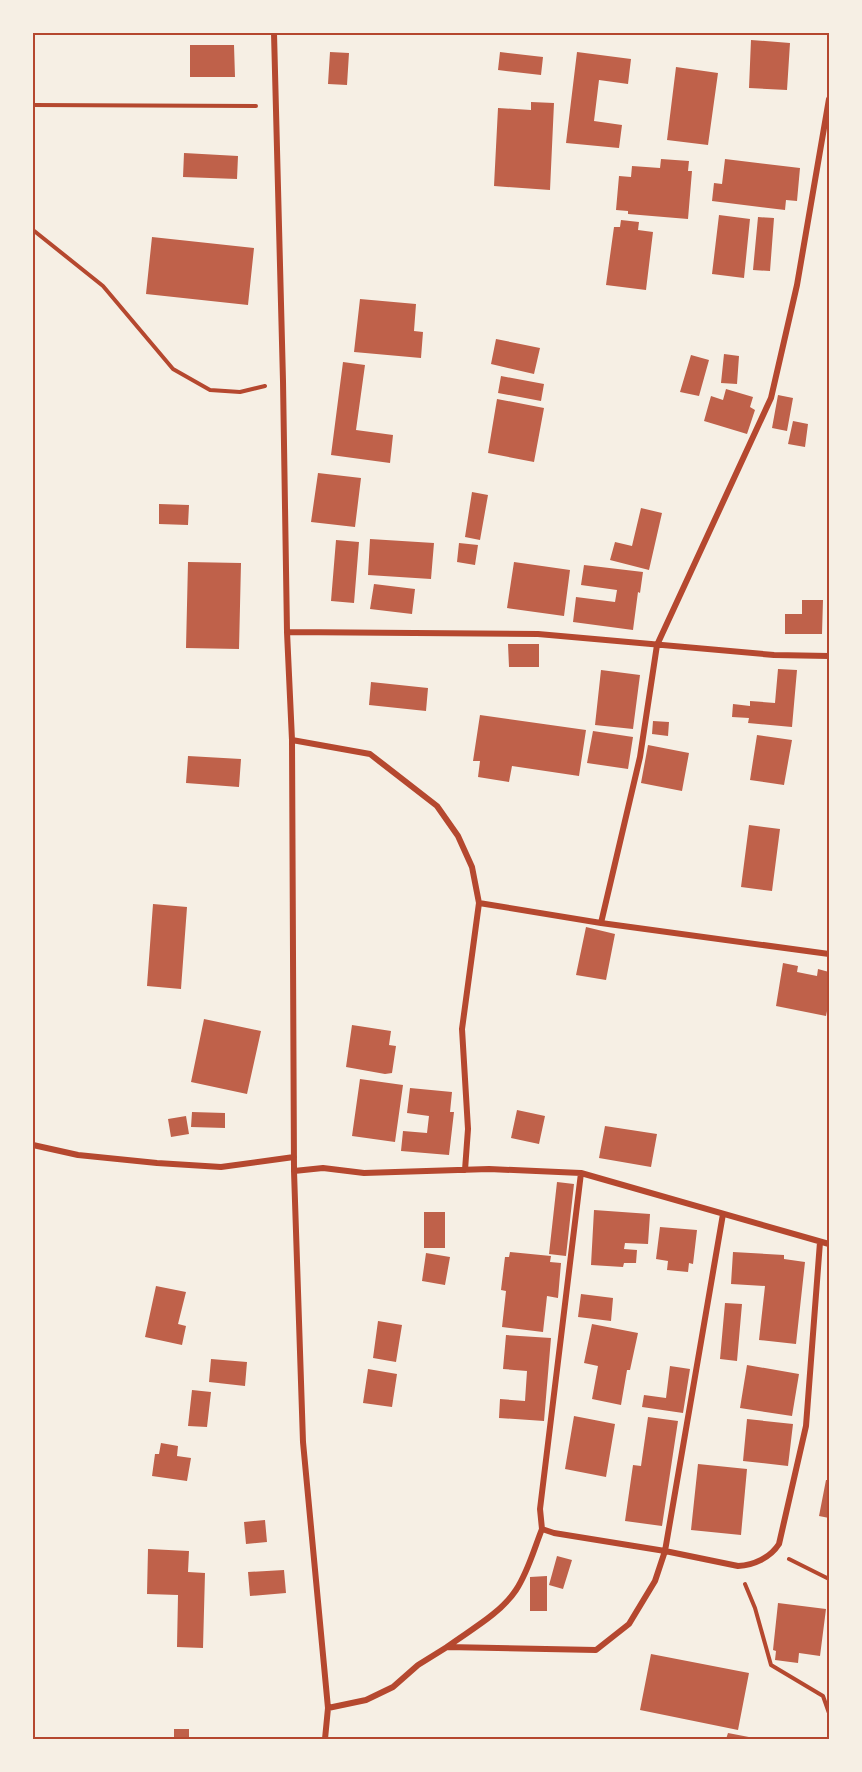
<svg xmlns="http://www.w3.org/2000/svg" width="862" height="1772" viewBox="0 0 862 1772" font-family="Lato,sans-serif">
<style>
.building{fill:#bf614a}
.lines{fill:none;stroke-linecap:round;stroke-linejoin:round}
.path{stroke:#b5482f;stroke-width:4}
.minor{stroke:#b5482f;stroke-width:6}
.neatline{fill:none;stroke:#b5482f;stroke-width:2}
</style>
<rect width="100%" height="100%" fill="#f6efe4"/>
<!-- building -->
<path class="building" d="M 751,40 L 790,43 L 787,90 L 749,88 Z
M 190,45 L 234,45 L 235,77 L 190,77 Z
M 330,52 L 349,53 L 347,85 L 328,84 Z
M 500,52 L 543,57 L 541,75 L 498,70 Z
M 577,52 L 631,59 L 628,84 L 599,80 L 594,121 L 622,125 L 619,148 L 566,143 Z
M 676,67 L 718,73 L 708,145 L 667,140 Z
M 531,102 L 554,103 L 550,190 L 494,186 L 498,108 L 531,110 Z
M 184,153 L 238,156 L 237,179 L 183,177 Z
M 661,159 L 689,161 L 688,171 L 692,171 L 688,219 L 628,214 L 628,211 L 616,210 L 619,176 L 631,177 L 632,166 L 660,168 Z
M 725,159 L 800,168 L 797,201 L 786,200 L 785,210 L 712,201 L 714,183 L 722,184 Z
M 719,215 L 750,219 L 744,278 L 712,274 Z
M 758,217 L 774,218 L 770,271 L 753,270 Z
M 621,220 L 639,222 L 638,230 L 653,232 L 646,290 L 606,285 L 614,227 L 620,227 Z
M 152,237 L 254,248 L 248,305 L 146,294 Z
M 360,299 L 416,304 L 414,331 L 423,332 L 421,358 L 354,352 Z
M 496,339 L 540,348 L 534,374 L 491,364 Z
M 724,354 L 739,356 L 737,384 L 721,383 Z
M 691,355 L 709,360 L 699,396 L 680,392 Z
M 343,362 L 365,365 L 356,430 L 393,435 L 390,463 L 331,455 Z
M 501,376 L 544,384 L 541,401 L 498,393 Z
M 726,389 L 753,397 L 750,407 L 755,410 L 747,434 L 704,421 L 711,396 L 723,400 Z
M 778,395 L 793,398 L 787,431 L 772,428 Z
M 497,399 L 544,408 L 534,462 L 488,453 Z
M 793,421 L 808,424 L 805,447 L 788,444 Z
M 318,473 L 361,478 L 355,527 L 311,522 Z
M 472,492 L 488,495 L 480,540 L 465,537 Z
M 159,504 L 189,505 L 188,525 L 159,524 Z
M 641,508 L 662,513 L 649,570 L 610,560 L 615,542 L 632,546 Z
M 370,539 L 434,543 L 431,579 L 368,575 Z
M 336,540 L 359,542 L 354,603 L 331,601 Z
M 459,543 L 478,545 L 475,565 L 457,562 Z
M 188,562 L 241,563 L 239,649 L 186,648 Z
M 514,562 L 570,570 L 564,616 L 507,608 Z
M 584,565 L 643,572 L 640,593 L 638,592 L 633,630 L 573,622 L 576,597 L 615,602 L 617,590 L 581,585 Z
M 374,584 L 415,589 L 412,614 L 370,609 Z
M 802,600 L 823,600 L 822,634 L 785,634 L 785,614 L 802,614 Z
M 508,644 L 539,644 L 539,667 L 509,667 Z
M 778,669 L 797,670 L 792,727 L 748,723 L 749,718 L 732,717 L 733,704 L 750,706 L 750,701 L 775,703 Z
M 601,670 L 640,675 L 633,729 L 595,725 Z
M 371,682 L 428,688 L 426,711 L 369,705 Z
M 480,715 L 586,730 L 579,776 L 512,766 L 509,782 L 478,777 L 480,761 L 473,761 Z
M 653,721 L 669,722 L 668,736 L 652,734 Z
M 593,731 L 633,737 L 628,769 L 587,763 Z
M 757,735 L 792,740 L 784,785 L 750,780 Z
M 648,745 L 689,753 L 682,791 L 641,783 Z
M 188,756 L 241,759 L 239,787 L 186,783 Z
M 749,825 L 780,829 L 772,891 L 741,887 Z
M 153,904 L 187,907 L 181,989 L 147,986 Z
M 586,927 L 615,934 L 606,980 L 576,975 Z
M 783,963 L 798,966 L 797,972 L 817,976 L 818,969 L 829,972 L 829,1001 L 826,1016 L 776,1006 Z
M 204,1019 L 261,1031 L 247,1094 L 191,1082 Z
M 352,1025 L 391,1031 L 389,1045 L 396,1046 L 392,1073 L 385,1074 L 346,1067 Z
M 360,1079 L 403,1085 L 395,1142 L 352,1136 Z
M 410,1088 L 452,1092 L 450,1112 L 454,1112 L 449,1155 L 401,1151 L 403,1131 L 427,1133 L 429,1116 L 407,1113 Z
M 517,1110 L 545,1116 L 539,1144 L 511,1138 Z
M 192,1112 L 225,1113 L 225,1128 L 191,1127 Z
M 186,1116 L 189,1134 L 171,1137 L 168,1119 Z
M 605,1126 L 657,1134 L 651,1167 L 599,1158 Z
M 557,1182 L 574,1184 L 566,1256 L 549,1254 Z
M 594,1210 L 650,1214 L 648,1244 L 625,1243 L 624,1249 L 637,1250 L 636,1263 L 624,1263 L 623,1267 L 591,1265 Z
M 424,1212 L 445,1212 L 445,1248 L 424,1248 Z
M 660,1227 L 697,1230 L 693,1264 L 689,1263 L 688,1272 L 667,1270 L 668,1261 L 656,1259 Z
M 510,1252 L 551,1256 L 550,1262 L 561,1263 L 558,1298 L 547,1296 L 543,1332 L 502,1327 L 506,1291 L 501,1290 L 505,1257 L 509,1257 Z
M 733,1252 L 784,1255 L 784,1259 L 805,1262 L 796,1344 L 759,1340 L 765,1286 L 731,1284 Z
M 426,1253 L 450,1257 L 445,1285 L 422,1281 Z
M 156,1286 L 186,1292 L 178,1324 L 186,1326 L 182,1345 L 145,1337 Z
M 581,1294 L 613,1298 L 611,1321 L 578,1317 Z
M 725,1303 L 742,1304 L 737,1361 L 720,1359 Z
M 378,1321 L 402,1325 L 396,1362 L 373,1358 Z
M 592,1324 L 638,1333 L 630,1370 L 627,1370 L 621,1405 L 592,1399 L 598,1366 L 584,1363 Z
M 506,1335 L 551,1338 L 544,1421 L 499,1418 L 500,1399 L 525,1401 L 527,1371 L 503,1369 Z
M 211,1359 L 247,1362 L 245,1386 L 209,1382 Z
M 747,1365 L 799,1374 L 792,1416 L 740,1408 Z
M 670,1366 L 690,1369 L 683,1413 L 642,1407 L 644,1395 L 666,1398 Z
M 368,1369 L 397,1374 L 392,1407 L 363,1403 Z
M 192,1390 L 211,1392 L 207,1427 L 188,1426 Z
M 574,1416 L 615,1424 L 606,1477 L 565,1469 Z
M 648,1417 L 678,1421 L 662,1526 L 625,1521 L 633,1465 L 641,1466 Z
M 747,1419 L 793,1424 L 788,1466 L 743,1461 Z
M 161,1443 L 178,1446 L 177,1456 L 191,1458 L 187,1481 L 152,1476 L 155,1454 L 159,1454 Z
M 698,1464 L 747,1469 L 741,1535 L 691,1530 Z
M 826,1480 L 829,1480 L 829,1518 L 819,1516 Z
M 265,1520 L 267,1542 L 246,1544 L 244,1522 Z
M 148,1549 L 189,1551 L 188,1572 L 205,1573 L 203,1648 L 177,1647 L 178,1595 L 147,1594 Z
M 557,1556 L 572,1560 L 563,1589 L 549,1585 Z
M 284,1570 L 286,1593 L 250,1596 L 248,1572 Z
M 547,1576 L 547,1611 L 530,1611 L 530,1577 Z
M 778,1603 L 826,1609 L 820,1656 L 799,1653 L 798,1663 L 775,1660 L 776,1651 L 773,1650 Z
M 651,1654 L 749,1673 L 738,1730 L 640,1710 Z
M 174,1729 L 189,1729 L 189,1739 L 174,1739 Z
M 728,1733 L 754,1738 L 754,1739 L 726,1739 Z"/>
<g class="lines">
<!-- path -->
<path class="path" d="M 33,105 L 256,106
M 33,230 L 103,286 L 173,369 L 210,390 L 240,392 L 265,386
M 789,1559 L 829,1579
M 745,1584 L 755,1608 L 771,1665 L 823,1696 L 829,1713"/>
<!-- minor -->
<path class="minor" d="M 274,33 L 283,381 L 287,632 L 292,740 L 294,1171 L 303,1442 L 328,1708 L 325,1739
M 287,632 L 538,634 L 774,655 L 829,656
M 292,740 L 370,754 L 437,806 L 458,836 L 472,867 L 479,903 L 462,1029 L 468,1129 L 465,1170
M 479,903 L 601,923 L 829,954
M 601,923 L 640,757 L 657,645 L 771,398 L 797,285 L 829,99
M 33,1145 L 78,1155 L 157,1163 L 221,1167 L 294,1157
M 294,1171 L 323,1168 L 364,1173 L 489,1169 L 581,1173 L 829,1244
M 581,1173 L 540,1509 L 542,1529 L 554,1533 L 665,1551 L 738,1566 C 754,1565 770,1558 779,1544 L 806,1426 L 820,1242
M 447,1647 C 470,1630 500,1614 516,1590 C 528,1572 534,1549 542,1529
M 328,1708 L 366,1700 L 393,1687 L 418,1665 L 447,1647 L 596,1650 L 629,1624 L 655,1581 L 665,1551 L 723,1214"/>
</g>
<!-- border -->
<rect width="862" height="1772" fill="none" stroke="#f6efe4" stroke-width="69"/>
<rect x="34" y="34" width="794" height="1704" class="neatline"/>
</svg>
